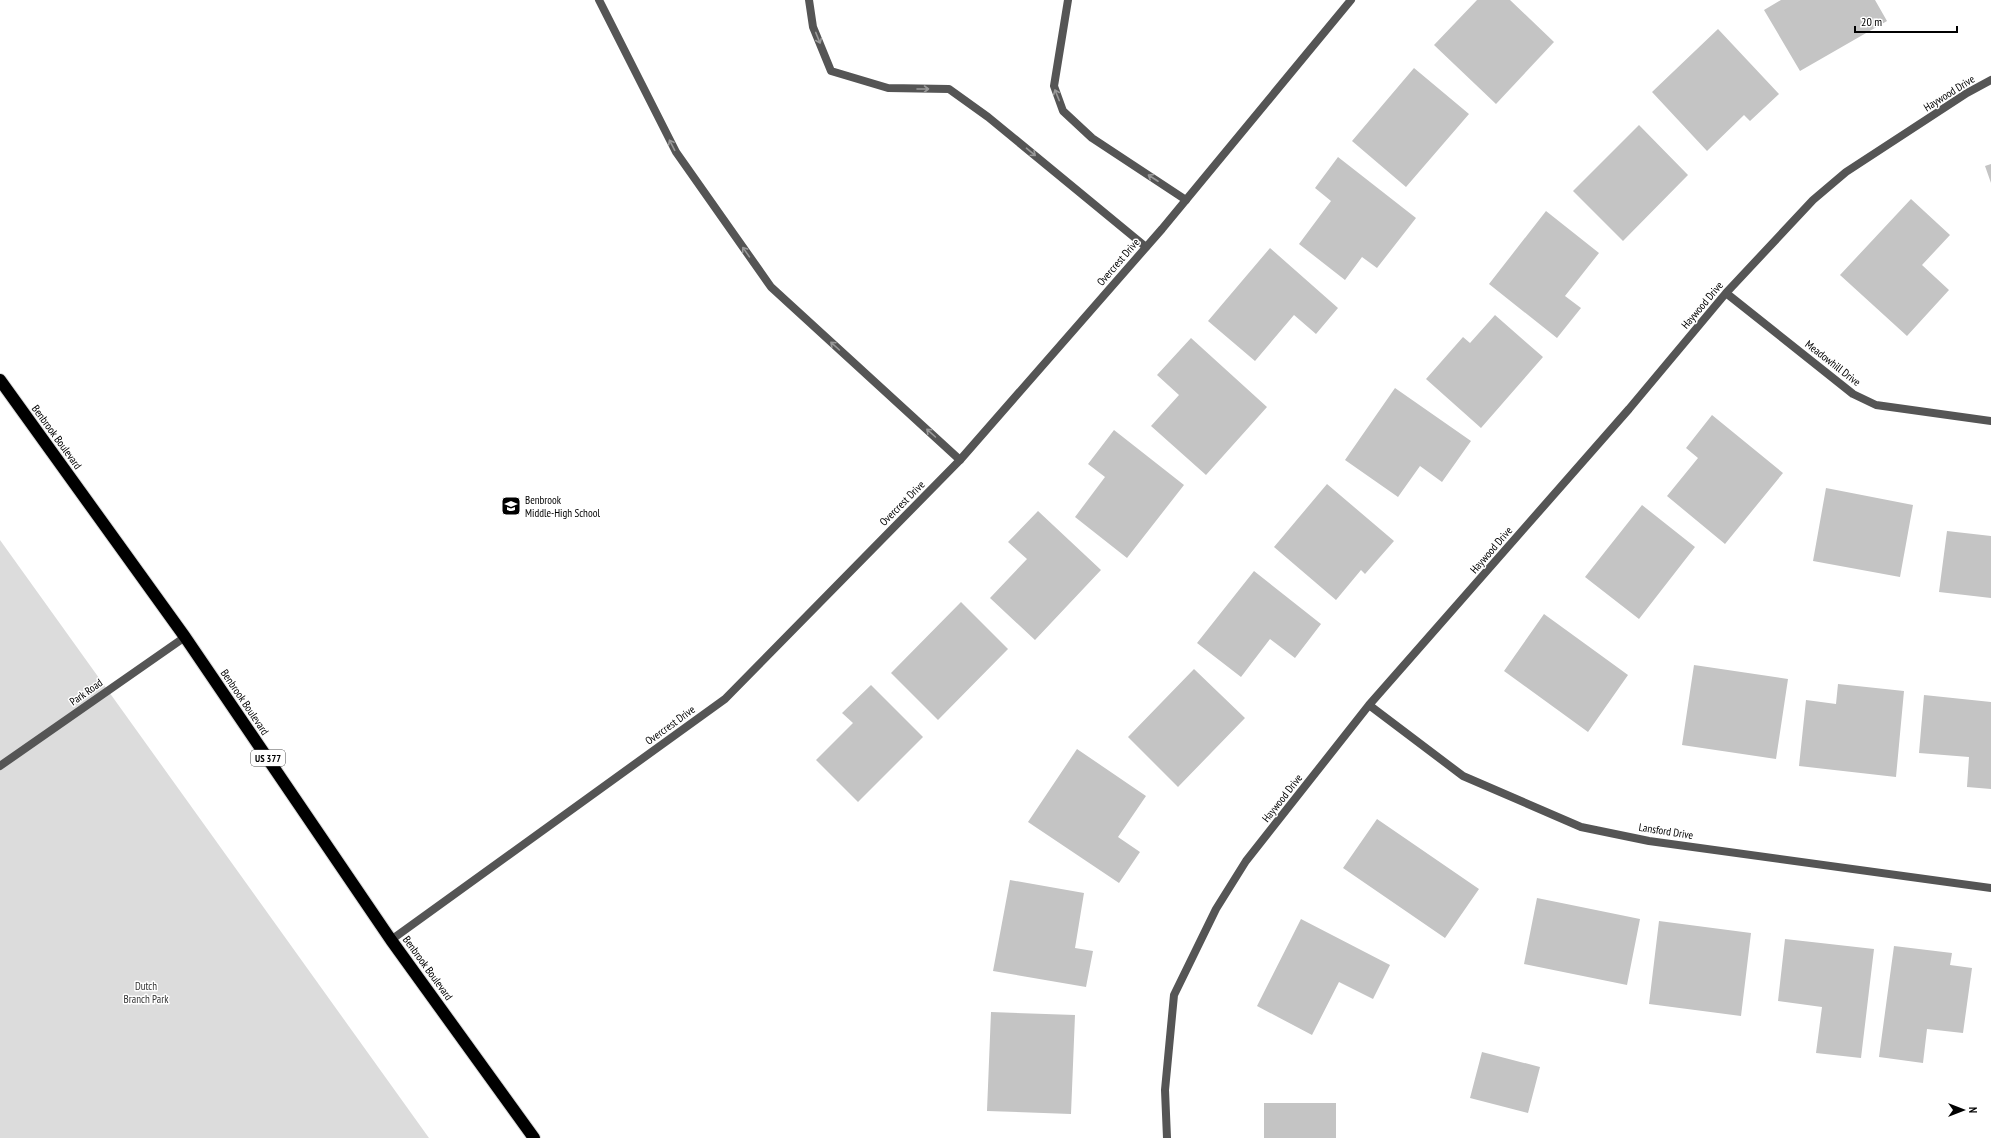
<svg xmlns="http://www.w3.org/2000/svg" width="1991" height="1138" viewBox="0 0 1991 1138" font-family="'PT Sans Narrow',sans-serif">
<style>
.green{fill:#dcdcdc}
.building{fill:#c4c4c4}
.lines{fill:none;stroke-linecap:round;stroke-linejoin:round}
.highway-casing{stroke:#dbdbdb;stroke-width:14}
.lane{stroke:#555;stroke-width:8}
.street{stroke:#555;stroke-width:8}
.highway{stroke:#000;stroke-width:12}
.oneway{stroke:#999}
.labels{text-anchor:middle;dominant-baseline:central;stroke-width:3;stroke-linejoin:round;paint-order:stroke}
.shield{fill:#fff;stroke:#4c4c4c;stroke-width:1}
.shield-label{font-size:10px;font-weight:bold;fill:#000}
.street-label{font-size:11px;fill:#000;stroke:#fff}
.poi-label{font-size:11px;fill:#000;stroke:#fff;text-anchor:start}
.park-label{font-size:11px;fill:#333;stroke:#fff}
</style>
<rect width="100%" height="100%" fill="#fff"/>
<!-- green -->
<path class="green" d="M 0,540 L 429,1138 L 0,1138 Z"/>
<!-- building -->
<path class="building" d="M 1477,0 L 1510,0 L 1554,42 L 1496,104 L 1434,45 Z
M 1781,0 L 1875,0 L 1887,21 L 1800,71 L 1764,10 Z
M 1718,29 L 1779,94 L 1750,121 L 1744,115 L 1707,151 L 1652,92 Z
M 1414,68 L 1469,114 L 1406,187 L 1352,141 Z
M 1639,125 L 1688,175 L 1623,241 L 1573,191 Z
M 1338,157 L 1416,218 L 1377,268 L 1362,257 L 1345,280 L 1299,244 L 1331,201 L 1315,188 Z
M 1991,164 L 1991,183 L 1985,166 Z
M 1911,199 L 1950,235 L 1922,265 L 1949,290 L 1907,336 L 1840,275 Z
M 1546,211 L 1599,253 L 1565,296 L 1581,308 L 1557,338 L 1489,284 Z
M 1270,248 L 1338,308 L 1316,334 L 1294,315 L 1255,361 L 1208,321 Z
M 1495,315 L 1543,357 L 1481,428 L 1426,379 L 1463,337 L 1470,343 Z
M 1191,338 L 1267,407 L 1206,475 L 1151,426 L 1179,395 L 1157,375 Z
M 1395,388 L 1471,441 L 1442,482 L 1420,466 L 1398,497 L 1345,460 Z
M 1712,415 L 1783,473 L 1725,544 L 1667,496 L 1698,458 L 1686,448 Z
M 1114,430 L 1184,485 L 1127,558 L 1075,517 L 1105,477 L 1088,464 Z
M 1327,484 L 1394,541 L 1365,574 L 1361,570 L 1336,600 L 1274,547 Z
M 1826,488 L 1913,505 L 1900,577 L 1813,561 Z
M 1642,505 L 1695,547 L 1639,619 L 1585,577 Z
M 1038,511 L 1101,570 L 1035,640 L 990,598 L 1027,559 L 1008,542 Z
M 1947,531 L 1991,536 L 1991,598 L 1939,592 Z
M 1254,571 L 1321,624 L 1295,658 L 1270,639 L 1241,677 L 1197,643 Z
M 961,602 L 1008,649 L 938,720 L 891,673 Z
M 1544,614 L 1628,675 L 1588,732 L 1504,671 Z
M 1694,665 L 1788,679 L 1776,759 L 1682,745 Z
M 1194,669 L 1245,718 L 1178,787 L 1128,737 Z
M 1838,684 L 1904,691 L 1896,777 L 1799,766 L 1806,700 L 1836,704 Z
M 871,685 L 923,737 L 858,802 L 816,760 L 853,723 L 842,713 Z
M 1924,695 L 1991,702 L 1991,789 L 1967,787 L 1969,757 L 1919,753 Z
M 1077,749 L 1146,796 L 1118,837 L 1140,852 L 1119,883 L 1028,822 Z
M 1377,819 L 1479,889 L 1445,938 L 1343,868 Z
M 1010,880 L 1084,893 L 1075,948 L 1093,951 L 1086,987 L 993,971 Z
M 1537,898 L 1640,919 L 1627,985 L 1524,964 Z
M 1301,919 L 1390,965 L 1373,999 L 1339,982 L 1312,1035 L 1257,1006 Z
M 1659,921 L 1751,933 L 1741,1016 L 1649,1004 Z
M 1785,939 L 1874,949 L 1861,1058 L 1816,1053 L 1822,1007 L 1778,1001 Z
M 1894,946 L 1952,953 L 1950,965 L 1972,968 L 1963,1033 L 1927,1029 L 1923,1063 L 1879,1057 Z
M 991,1012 L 1075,1015 L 1071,1114 L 987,1111 Z
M 1482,1052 L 1540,1067 L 1528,1113 L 1470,1098 Z
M 1264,1103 L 1336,1103 L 1336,1138 L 1264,1138 Z"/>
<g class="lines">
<!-- highway casing -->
<g class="highway-casing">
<path id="highway" d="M 0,380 L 185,637 L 391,940 L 534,1138"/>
</g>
<!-- lane -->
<path class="lane" d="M 599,0 L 676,152 L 771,287 L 960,460
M 809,0 L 813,27 L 831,71 L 888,88 L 949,89 L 988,117 L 1146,247
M 1068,0 L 1054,86 L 1063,111 L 1092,138 L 1186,200"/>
<!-- street -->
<path class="street" d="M 1726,293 L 1853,394 L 1876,405 L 1991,421
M 1369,705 L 1463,776 L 1581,827 L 1649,841 L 1991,888
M 0,766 L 185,637
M 391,940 L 725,699 L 960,460 L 1162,229 L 1351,0
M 1167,1138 L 1165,1090 L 1174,995 L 1216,909 L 1246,861 L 1369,705 L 1629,409 L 1726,293 L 1813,200 L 1846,172 L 1967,93 L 1991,80"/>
<!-- highway -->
<use href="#highway" class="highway"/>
</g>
<!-- one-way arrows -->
<defs><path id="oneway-shaft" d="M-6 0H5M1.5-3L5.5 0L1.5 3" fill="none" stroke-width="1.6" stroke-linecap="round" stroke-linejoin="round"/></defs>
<g class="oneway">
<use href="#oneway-shaft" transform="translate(818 38) rotate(68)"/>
<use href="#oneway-shaft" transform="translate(923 89)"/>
<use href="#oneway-shaft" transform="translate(1057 95) rotate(-112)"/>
<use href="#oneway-shaft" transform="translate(672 145) rotate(-117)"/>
<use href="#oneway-shaft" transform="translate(1031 152) rotate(40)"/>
<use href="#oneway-shaft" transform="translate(1153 178) rotate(-147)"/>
<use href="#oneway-shaft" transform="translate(746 252) rotate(-125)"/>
<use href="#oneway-shaft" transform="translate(835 346) rotate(-138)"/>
<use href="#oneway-shaft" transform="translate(931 433) rotate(-138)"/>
</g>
<!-- icons -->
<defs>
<g id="school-square" transform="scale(1)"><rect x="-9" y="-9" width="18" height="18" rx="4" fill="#000" stroke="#fff"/><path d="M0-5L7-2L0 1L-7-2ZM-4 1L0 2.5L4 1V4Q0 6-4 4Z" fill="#fff"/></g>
</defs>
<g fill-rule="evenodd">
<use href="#school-square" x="511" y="506"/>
</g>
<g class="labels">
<!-- shield labels -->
<rect class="shield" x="251" y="750" width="34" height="16" rx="3"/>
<g class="shield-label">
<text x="268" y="758">US 377</text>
</g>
<!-- street labels -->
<g class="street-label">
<text transform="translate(1949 93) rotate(-32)">Haywood Drive</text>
<text transform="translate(1118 262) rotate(-49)">Overcrest Drive</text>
<text transform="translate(1702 305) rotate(-50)">Haywood Drive</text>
<text transform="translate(1833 363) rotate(38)">Meadowhill Drive</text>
<text transform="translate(57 437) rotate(54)">Benbrook Boulevard</text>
<text transform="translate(902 503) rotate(-45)">Overcrest Drive</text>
<text transform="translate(1491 550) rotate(-49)">Haywood Drive</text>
<text transform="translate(86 692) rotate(-35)">Park Road</text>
<text transform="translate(245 702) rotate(56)">Benbrook Boulevard</text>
<text transform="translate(670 725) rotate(-36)">Overcrest Drive</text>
<text transform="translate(1282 798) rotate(-52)">Haywood Drive</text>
<text transform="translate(1666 831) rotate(9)">Lansford Drive</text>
<text transform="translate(428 968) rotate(54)">Benbrook Boulevard</text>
</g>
<!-- poi labels -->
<g class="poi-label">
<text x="525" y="500">Benbrook<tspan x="525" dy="13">Middle-High School</tspan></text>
</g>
<!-- park labels -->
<g class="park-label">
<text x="146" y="986">Dutch<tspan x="146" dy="13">Branch Park</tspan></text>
</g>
</g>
<!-- north arrow -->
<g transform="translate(1963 1110) rotate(90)" stroke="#ffffff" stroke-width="3" paint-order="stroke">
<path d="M0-3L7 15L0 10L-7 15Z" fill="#000000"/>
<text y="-6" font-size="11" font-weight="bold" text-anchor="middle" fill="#000000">N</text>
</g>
<!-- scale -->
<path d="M1855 26v6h102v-6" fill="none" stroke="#000000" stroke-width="2"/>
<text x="1861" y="26" font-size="12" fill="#000000" stroke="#ffffff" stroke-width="3" paint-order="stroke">20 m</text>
</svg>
